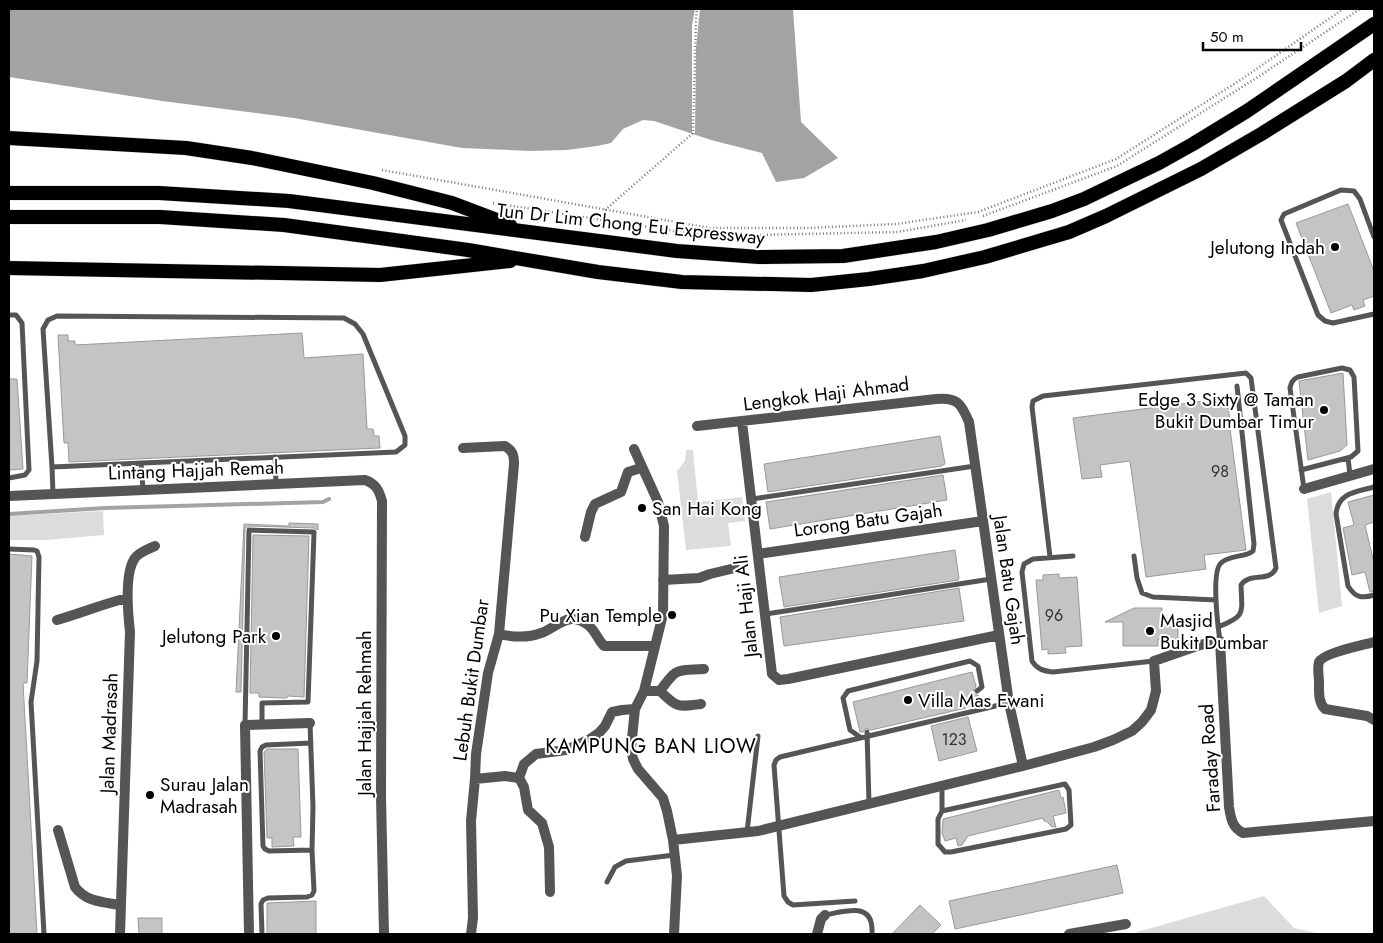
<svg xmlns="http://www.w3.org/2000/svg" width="1383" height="943" viewBox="0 0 1383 943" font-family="Jost,sans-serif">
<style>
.green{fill:#dcdcdc}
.water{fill:#a3a3a3}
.pier{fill:#fff}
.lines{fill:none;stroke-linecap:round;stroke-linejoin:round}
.stream{stroke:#a3a3a3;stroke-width:4}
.building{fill:#c4c4c4;stroke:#999}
.trunk-casing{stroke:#dbdbdb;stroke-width:15}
.path{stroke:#777;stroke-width:2.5;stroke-dasharray:1 2.5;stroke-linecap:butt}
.service{stroke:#555;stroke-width:5}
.minor{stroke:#555;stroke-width:10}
.trunk{stroke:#000;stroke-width:14}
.poi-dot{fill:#000;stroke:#fff;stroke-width:2}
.labels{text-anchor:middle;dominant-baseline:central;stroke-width:4;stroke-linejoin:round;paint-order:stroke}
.number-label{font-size:16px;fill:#313131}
.street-label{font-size:19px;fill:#000;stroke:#fff}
.poi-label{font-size:19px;fill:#000;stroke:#fff;text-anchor:end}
.neighbourhood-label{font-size:20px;letter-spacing:1px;fill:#000;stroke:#fff}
</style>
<rect width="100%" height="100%" fill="#fff"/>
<!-- green -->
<path class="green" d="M 686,450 L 693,450 L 698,502 L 742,497 L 745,521 L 728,523 L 731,546 L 686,550 L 677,471 L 685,461 Z
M 1331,492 L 1342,606 L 1319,613 L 1307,499 Z
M 103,511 L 104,535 L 46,540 L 9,540 L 9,516 Z
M 1264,896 L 1294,928 L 1321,934 L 1137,934 L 1137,932 Z"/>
<!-- water -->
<path class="water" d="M 9,9 L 793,9 L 801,122 L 838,158 L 804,178 L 776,182 L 762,153 L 711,140 L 654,121 L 643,120 L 623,129 L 611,143 L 597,146 L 567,150 L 531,151 L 462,148 L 294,118 L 162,101 L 9,77 Z"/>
<!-- pier -->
<path class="pier" d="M 695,9 L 700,9 L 696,48 L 695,133 L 692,133 L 692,25 Z"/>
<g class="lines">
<!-- stream -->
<path class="stream" d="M 9,514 L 105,508 L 323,502 L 329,499"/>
</g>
<!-- building -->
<path class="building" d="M 1348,204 L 1374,271 L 1374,296 L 1363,300 L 1365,306 L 1354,310 L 1352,305 L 1331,313 L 1296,223 Z
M 302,333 L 304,358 L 363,354 L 367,429 L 373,429 L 374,436 L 379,436 L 380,448 L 69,462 L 68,443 L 64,443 L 58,335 L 68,335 L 68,341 L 75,341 L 75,345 Z
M 1343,373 L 1347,445 L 1340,451 L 1308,460 L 1299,381 Z
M 9,379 L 17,379 L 23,469 L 9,470 Z
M 1227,398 L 1230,421 L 1229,421 L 1246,550 L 1204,555 L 1206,569 L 1146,577 L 1130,461 L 1100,465 L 1102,477 L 1082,479 L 1073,418 Z
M 940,436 L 945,464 L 942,465 L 942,466 L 768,492 L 764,464 Z
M 943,475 L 947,500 L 770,529 L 766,502 Z
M 1374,495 L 1374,522 L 1365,525 L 1374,563 L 1374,591 L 1370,592 L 1365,572 L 1352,575 L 1343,528 L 1354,525 L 1348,502 Z
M 289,523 L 318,524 L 318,530 L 314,528 L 249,526 L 245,528 L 241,692 L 236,692 L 244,524 L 289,526 Z
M 253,535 L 309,536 L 304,697 L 287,696 L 287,698 L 284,698 L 259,697 L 259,693 L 250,693 Z
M 955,550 L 959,578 L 958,580 L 784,607 L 779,577 Z
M 9,554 L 32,556 L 27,683 L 23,683 L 37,934 L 9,934 Z
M 1059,574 L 1059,578 L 1077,577 L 1082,646 L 1065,647 L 1066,653 L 1048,654 L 1048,649 L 1042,650 L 1036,580 L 1043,580 L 1043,575 Z
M 959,588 L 964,621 L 784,646 L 780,617 Z
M 1134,608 L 1162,608 L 1162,618 L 1178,618 L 1178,639 L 1158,639 L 1158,646 L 1123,646 L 1123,622 L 1105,622 Z
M 972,672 L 976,686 L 973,692 L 975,695 L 978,695 L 980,703 L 966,707 L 966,708 L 871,730 L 866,728 L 863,732 L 860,732 L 853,702 Z
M 968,717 L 977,751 L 939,761 L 931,726 Z
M 267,749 L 298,749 L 301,837 L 293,837 L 294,846 L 272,847 L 272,838 L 267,838 L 264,752 Z
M 1059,790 L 1061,798 L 1063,797 L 1066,813 L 1053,816 L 1056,827 L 1052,827 L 1046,821 L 1044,821 L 1043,818 L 968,836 L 962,845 L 958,846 L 956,838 L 945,841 L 942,833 L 943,819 Z
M 1117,865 L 1123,893 L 955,929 L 949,901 Z
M 316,901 L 316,934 L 267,934 L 267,903 Z
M 920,905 L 941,925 L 932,934 L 892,934 Z
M 138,918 L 162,918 L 162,934 L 139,934 Z"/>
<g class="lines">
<!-- trunk casing -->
<g class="trunk-casing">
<path id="trunk" d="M 9,138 L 186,148 L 252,158 L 373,183 L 452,203 L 510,225
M 9,193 L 159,193 L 289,201 L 677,251 L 759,257 L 843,256 L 936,242 L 988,230 L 1052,211 L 1084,199 L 1159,163 L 1193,144 L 1247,111 L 1374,24
M 9,217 L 160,217 L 284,225 L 468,250 L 598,272 L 682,282 L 811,285 L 869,279 L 923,271 L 985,257 L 1069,232 L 1106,216 L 1201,169 L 1263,133 L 1346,81 L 1374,60
M 9,268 L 380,275 L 510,261"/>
</g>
<!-- path -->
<path class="path" d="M 382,170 L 710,228 L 808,228 L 896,224 L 978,212 L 1116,159 L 1242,79 L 1343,9
M 493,203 L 707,236 L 897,232 L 966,220
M 605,210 L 693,133 L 696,19 L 697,9
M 983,216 L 1117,166 L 1261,75 L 1360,9"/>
<!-- service -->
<path class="service" d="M 1374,237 L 1360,199 L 1354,191 L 1341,190 L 1284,214 L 1281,220 L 1318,315 L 1325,321 L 1333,323 L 1374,314
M 9,315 L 16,315 L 22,323 L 29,470 L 25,475 L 9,478
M 57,316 L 344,318 L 355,324 L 363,334 L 405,436 L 405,445 L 396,452 L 52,467 L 43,329 L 48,320 Z
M 275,457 L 276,484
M 1348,458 L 1350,475
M 141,463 L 143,489
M 52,467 L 53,494
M 1301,470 L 1351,457 L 1358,451 L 1354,377 L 1350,370 L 1342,368 L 1298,377 C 1293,379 1291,382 1290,388 L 1304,489
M 1374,487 C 1357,492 1338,492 1336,514 L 1348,586 C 1355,597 1361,599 1374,595
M 752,499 L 975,466
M 9,549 L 34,550 L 37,551 L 39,557 L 37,661 L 31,702 L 44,934
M 1073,556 L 1033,559 L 1024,564 L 1022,572 L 1032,661 C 1037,669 1043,671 1053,672 L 1154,661
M 1134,556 L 1137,578 L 1142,593 L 1153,597 L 1216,600
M 1050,557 L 1032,407 L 1033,401 L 1043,396 L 1246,373 L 1251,378 L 1276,568 C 1270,583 1249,572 1241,585 C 1242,614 1246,616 1218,627
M 766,614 L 991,579
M 1220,641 C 1218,627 1211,572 1221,563 C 1228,556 1241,557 1250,553 L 1253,551 L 1254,544 L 1237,386
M 245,725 L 249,530 L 314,532 L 308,702 L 262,703 L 262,724
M 867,732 L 869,803
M 860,737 L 850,730 L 843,698 L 848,691 L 970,661 L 978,666 L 982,687 L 977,691
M 311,743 L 266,745 L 262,747 L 260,751 L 263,846 L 265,849 L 269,851 L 312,850
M 942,785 L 942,811 L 938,819 L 938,844 L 945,852 L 951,852 L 1066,829 L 1071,825 L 1069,790 L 1065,784 L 942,811
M 747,832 L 758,736
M 607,882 L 615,867 L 626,861 L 674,855
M 855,901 L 793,905 L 788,902 L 784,896 L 774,765 L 776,760 L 780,757 L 1008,703
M 825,915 C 847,911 874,901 872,934
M 262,934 L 261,904 L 263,900 L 268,898 L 307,897 L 312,895 L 314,891 L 312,850 L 313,807 L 310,723"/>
<!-- minor -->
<path class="minor" d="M 742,422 L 772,674 L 779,680 L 788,679 L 999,635
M 697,426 L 936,399 C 957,397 961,403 969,422 L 1009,703 L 1023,766
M 463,448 L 505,446 C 513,451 514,455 514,464 L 499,634 L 488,673 L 476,754 L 475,779 L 471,821 L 473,918 L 471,934
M 634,449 L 658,502 L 664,526 L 663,614 L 644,691 L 635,709 L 631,748 L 633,759 L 638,769 L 663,798 L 667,811 L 673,840 L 677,876 L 674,934
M 1304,489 L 1374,469
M 9,496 L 365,480 C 376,484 379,490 382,501 L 381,797 L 384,934
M 585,537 L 591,512 L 595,504 L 621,492 L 628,472 L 641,468
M 758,554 L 983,521
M 663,580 L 699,578 L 710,574 L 735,568
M 57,620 C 81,613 103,604 127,598
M 499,634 C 512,637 528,638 541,633 C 558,627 568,610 588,625 C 595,630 598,640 604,646 L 655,646
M 1374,642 C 1364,645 1323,653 1319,662 C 1317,668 1319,676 1319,682 C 1319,691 1318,702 1325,709 L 1367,716 L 1374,720
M 644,691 L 660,691 C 677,708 678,707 701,704
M 660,691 C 677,667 675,671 704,669
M 519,778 L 524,764 L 536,754 L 566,750 L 590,739 L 599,733 L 605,726 L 612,712 L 622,710 L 635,709
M 475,779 L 505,776 L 519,778 L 524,787 L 528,810 L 542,823 L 549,847 L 550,892
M 58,830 L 75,887 C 86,902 103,902 120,905
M 673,840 L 758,831 L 1023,766 L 1094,747 L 1113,740 L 1132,731 L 1142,722 L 1151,710 L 1156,691 L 1154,661 L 1200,645 L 1220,641 L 1229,807 C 1231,819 1232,827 1243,833 L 1374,821
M 120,934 L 130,632 C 128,614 124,573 135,558 C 139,552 149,549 155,546
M 249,934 L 245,725 L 310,723
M 817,934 L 821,919 L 825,915
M 1069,934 L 1126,924"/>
<!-- trunk -->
<use href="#trunk" class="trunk"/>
</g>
<!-- markers -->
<g class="poi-dot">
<circle cx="1335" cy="247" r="5"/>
<circle cx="1324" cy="410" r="5"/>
<circle cx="642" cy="508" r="5"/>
<circle cx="672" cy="615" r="5"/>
<circle cx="1150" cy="631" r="5"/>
<circle cx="276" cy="636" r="5"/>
<circle cx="908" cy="700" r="5"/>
<circle cx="150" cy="795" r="5"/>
</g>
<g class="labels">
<!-- number labels -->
<g class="number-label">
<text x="1220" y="471">98</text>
<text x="1054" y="615">96</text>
<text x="954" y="739">123</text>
</g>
<!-- street labels -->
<g class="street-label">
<text transform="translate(631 224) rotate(6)">Tun Dr Lim Chong Eu Expressway</text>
<text transform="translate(826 394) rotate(-7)">Lengkok Haji Ahmad</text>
<text transform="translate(196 470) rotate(-2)">Lintang Hajjah Remah</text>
<text transform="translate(868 520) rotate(-8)">Lorong Batu Gajah</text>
<text transform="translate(1009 580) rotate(82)">Jalan Batu Gajah</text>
<text transform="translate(746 606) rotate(-96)">Jalan Haji Ali</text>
<text transform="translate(471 680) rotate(-82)">Lebuh Bukit Dumbar</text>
<text transform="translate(364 713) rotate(-90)">Jalan Hajjah Rehmah</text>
<text transform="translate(109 733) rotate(-88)">Jalan Madrasah</text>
<text transform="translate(1210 758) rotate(-94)">Faraday Road</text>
</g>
<!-- poi labels -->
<g class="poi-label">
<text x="1325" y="247">Jelutong Indah</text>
<text x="1314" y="399">Edge 3 Sixty @ Taman<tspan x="1314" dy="22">Bukit Dumbar Timur</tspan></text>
<text x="652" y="508" text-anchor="start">San Hai Kong</text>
<text x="662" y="615">Pu Xian Temple</text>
<text x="1160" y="620" text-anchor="start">Masjid<tspan x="1160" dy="22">Bukit Dumbar</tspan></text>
<text x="266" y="636">Jelutong Park</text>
<text x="918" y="700" text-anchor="start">Villa Mas Ewani</text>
<text x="160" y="784" text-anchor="start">Surau Jalan<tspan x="160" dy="22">Madrasah</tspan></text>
</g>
<!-- neighbourhood labels -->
<g class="neighbourhood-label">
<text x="651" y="746">KAMPUNG BAN LIOW</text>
</g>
</g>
<!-- border -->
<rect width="1383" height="943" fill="none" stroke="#000000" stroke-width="20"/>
<!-- scale -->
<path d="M1203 42v8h98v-8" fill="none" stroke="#000000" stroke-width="2.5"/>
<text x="1210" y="42" font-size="15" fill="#000000" stroke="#ffffff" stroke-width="4" paint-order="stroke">50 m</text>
</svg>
